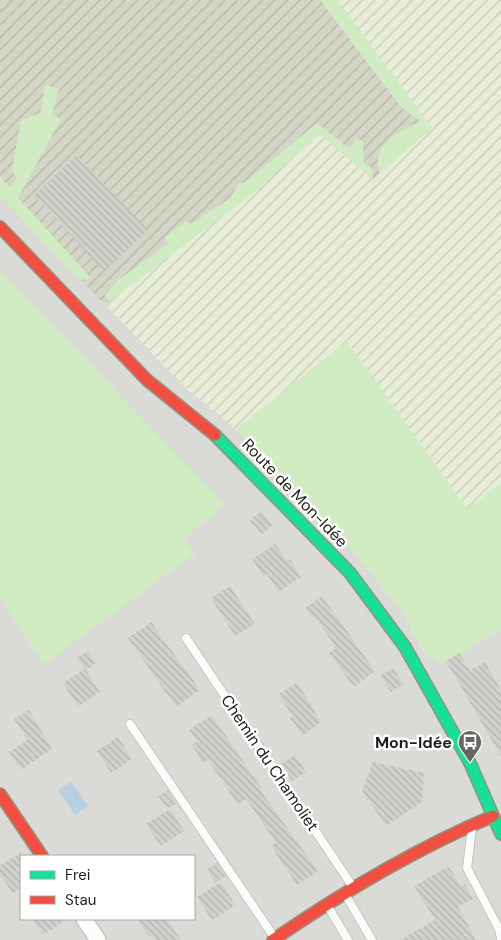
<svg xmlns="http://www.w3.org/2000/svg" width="501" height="940" viewBox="0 0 501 940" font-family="'DM Sans',sans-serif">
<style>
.residential{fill:#dadad6;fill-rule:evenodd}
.construction{fill:url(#construction-furrows)}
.farmland{fill:url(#farmland-furrows)}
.grass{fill:#d1ebc2}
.water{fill:#b6d0e0}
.building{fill:url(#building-back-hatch)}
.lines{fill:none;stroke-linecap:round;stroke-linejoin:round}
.lane-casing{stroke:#c4c4c1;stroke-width:10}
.street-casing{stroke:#c4c4c1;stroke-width:18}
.fast-casing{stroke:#8f967c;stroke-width:14}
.jam-casing{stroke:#8f967c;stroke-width:14}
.lane{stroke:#fcfcfb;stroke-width:8}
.street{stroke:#fcfcfb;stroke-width:15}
.fast{stroke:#16e098;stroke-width:11}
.jam{stroke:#f24e42;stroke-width:11}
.labels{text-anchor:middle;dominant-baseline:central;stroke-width:5;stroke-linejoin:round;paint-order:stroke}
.street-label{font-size:16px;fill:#1d1d1d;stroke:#fff}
.poi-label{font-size:16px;font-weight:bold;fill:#1d1d1d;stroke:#fff;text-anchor:end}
</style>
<defs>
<pattern id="construction-furrows" width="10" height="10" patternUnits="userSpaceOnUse" patternTransform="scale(1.25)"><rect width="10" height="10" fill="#d3d5c6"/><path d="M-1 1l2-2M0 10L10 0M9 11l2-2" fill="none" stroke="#b5b6aa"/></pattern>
<pattern id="farmland-furrows" width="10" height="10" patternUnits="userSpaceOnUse" patternTransform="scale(1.25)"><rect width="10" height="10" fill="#e8edd7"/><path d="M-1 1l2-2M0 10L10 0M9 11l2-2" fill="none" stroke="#c7cbb8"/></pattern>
<pattern id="building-back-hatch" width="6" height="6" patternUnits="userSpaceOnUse" patternTransform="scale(1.25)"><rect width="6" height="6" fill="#d2d1cc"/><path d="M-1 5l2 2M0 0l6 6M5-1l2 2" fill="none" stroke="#b4b3af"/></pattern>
</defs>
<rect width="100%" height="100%" fill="#ebebe5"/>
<!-- residential -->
<path class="residential" d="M 0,196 L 186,388 L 236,429 L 362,562 L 402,611 L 427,658 L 433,655 L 440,665 L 501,630 L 501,940 L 0,940 ZM 21,856 L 194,856 L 194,919 L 21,919 Z"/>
<!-- construction -->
<path class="construction" d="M 0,0 L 337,0 L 432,127 L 373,180 L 252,194 L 105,305 L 0,196 Z"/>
<!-- farmland -->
<path class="farmland" d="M 337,0 L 501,0 L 501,483 L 467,509 L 347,341 L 236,429 L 186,388 L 105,305 L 252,194 L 320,134 L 373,180 L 432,128 Z"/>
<!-- grass -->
<path class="grass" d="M 320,0 L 337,0 L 432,127 L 380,174 C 370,143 398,133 420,121 L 401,107 Z
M 45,85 L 59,89 L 52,115 L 61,119 L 18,198 L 92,279 L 80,280 L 0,196 L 0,177 L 9,187 L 17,179 L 12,169 L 21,121 L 40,113 Z
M 317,123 L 350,149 L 356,138 L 363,142 L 364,164 L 371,167 L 373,180 L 320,134 L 252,194 L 110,301 L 105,295 L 118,280 L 168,244 L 165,237 L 186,221 L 191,224 L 231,197 L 238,184 L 246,182 Z
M 0,270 L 225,505 L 184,539 L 195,554 L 43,665 L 0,598 Z
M 347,341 L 467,509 L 501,483 L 501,630 L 440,665 L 433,656 L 428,658 L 402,611 L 362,562 L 236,429 Z"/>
<!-- water -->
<path class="water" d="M 71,782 L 88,806 L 75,815 L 58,790 Z"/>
<!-- building -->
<path class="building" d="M 77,155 L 148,230 L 104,271 L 34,195 Z
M 261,511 L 273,525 L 262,534 L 250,521 Z
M 275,544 L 287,561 L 290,559 L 301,577 L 278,592 L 267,574 L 264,577 L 252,559 Z
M 230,586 L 255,624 L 235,636 L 211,598 Z
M 322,596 L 375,671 L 354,687 L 329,653 L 336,648 L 316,618 L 313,619 L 305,608 Z
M 151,622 L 200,690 L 176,707 L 128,638 Z
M 88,651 L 96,663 L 86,670 L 100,692 L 78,707 L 63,683 L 85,669 L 77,658 Z
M 459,653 L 470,670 L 485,662 L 501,690 L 501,756 L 446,661 Z
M 393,668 L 403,684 L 391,692 L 380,676 Z
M 297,682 L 321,722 L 302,736 L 290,718 L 293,716 L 278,695 Z
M 29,710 L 52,749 L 21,770 L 9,752 L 28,740 L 14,719 Z
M 212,715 L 262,789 L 260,790 L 318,871 L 297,885 L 271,846 L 276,842 L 246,799 L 238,805 L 208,760 L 203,763 L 192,745 L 197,742 L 189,730 Z
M 118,737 L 132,759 L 111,773 L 97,751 Z
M 295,755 L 306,772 L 292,781 L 281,764 Z
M 373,762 L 424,773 L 422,802 L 386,826 L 362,791 Z
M 168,790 L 177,803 L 167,809 L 158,796 Z
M 170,809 L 184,831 L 161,846 L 146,824 Z
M 21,852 L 21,887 L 13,893 L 0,875 L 0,866 Z
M 217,863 L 226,876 L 215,883 L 207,870 Z
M 449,866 L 461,887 L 465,884 L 473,899 L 458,907 L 476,940 L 400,940 L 435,920 L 414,886 Z
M 221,882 L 235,905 L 212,920 L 197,897 Z
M 32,919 L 68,919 L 43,935 Z
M 137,919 L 167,919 L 181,940 L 156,940 L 153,935 L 149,937 Z"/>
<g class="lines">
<!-- lane casing -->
<g class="lane-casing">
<path id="lane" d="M 186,638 L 353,887
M 130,724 L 274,937
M 472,828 L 467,868 L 499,929 L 501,938
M 345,894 L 372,940
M 327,905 L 348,940"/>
</g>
<!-- street casing -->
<g class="street-casing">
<path id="street" d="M 84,919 L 98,940"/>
</g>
<!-- fast casing -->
<g class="fast-casing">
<path id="fast" d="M 215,435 L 350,573 L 405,647 L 470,763 L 501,834"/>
</g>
<!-- jam casing -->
<g class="jam-casing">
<path id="jam" d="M 0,227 L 147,380 L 215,435
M 0,794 L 42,856
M 273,940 C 343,892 415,849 493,816"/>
</g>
<!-- lane -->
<use href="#lane" class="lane"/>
<!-- street -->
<use href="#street" class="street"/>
<!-- fast -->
<use href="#fast" class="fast"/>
<!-- jam -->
<use href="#jam" class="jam"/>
</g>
<!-- icons -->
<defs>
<g id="bus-pin" transform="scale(1.25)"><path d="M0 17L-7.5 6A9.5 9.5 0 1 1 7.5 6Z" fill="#656563" stroke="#fff"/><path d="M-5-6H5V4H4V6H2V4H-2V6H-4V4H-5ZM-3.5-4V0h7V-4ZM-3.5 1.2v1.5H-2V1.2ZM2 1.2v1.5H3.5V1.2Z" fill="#fff"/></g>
</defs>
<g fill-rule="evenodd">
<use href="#bus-pin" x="470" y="742"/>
</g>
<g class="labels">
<!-- street labels -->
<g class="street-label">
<text transform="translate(295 493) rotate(46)">Route de Mon-Idée</text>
<text transform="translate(270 763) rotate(56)">Chemin du Chamoliet</text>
</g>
<!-- poi labels -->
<g class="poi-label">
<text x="452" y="742">Mon-Idée</text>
</g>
</g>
<!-- legend -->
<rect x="20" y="855" width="175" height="65" fill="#ffffff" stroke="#a5a5a5"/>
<rect x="30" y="871" width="25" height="8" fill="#16e098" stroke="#a5a5a5"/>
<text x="65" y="880" font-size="15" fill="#1d1d1d">Frei</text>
<rect x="30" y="896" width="25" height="8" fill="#f24e42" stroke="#a5a5a5"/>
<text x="65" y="905" font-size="15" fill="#1d1d1d">Stau</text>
</svg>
